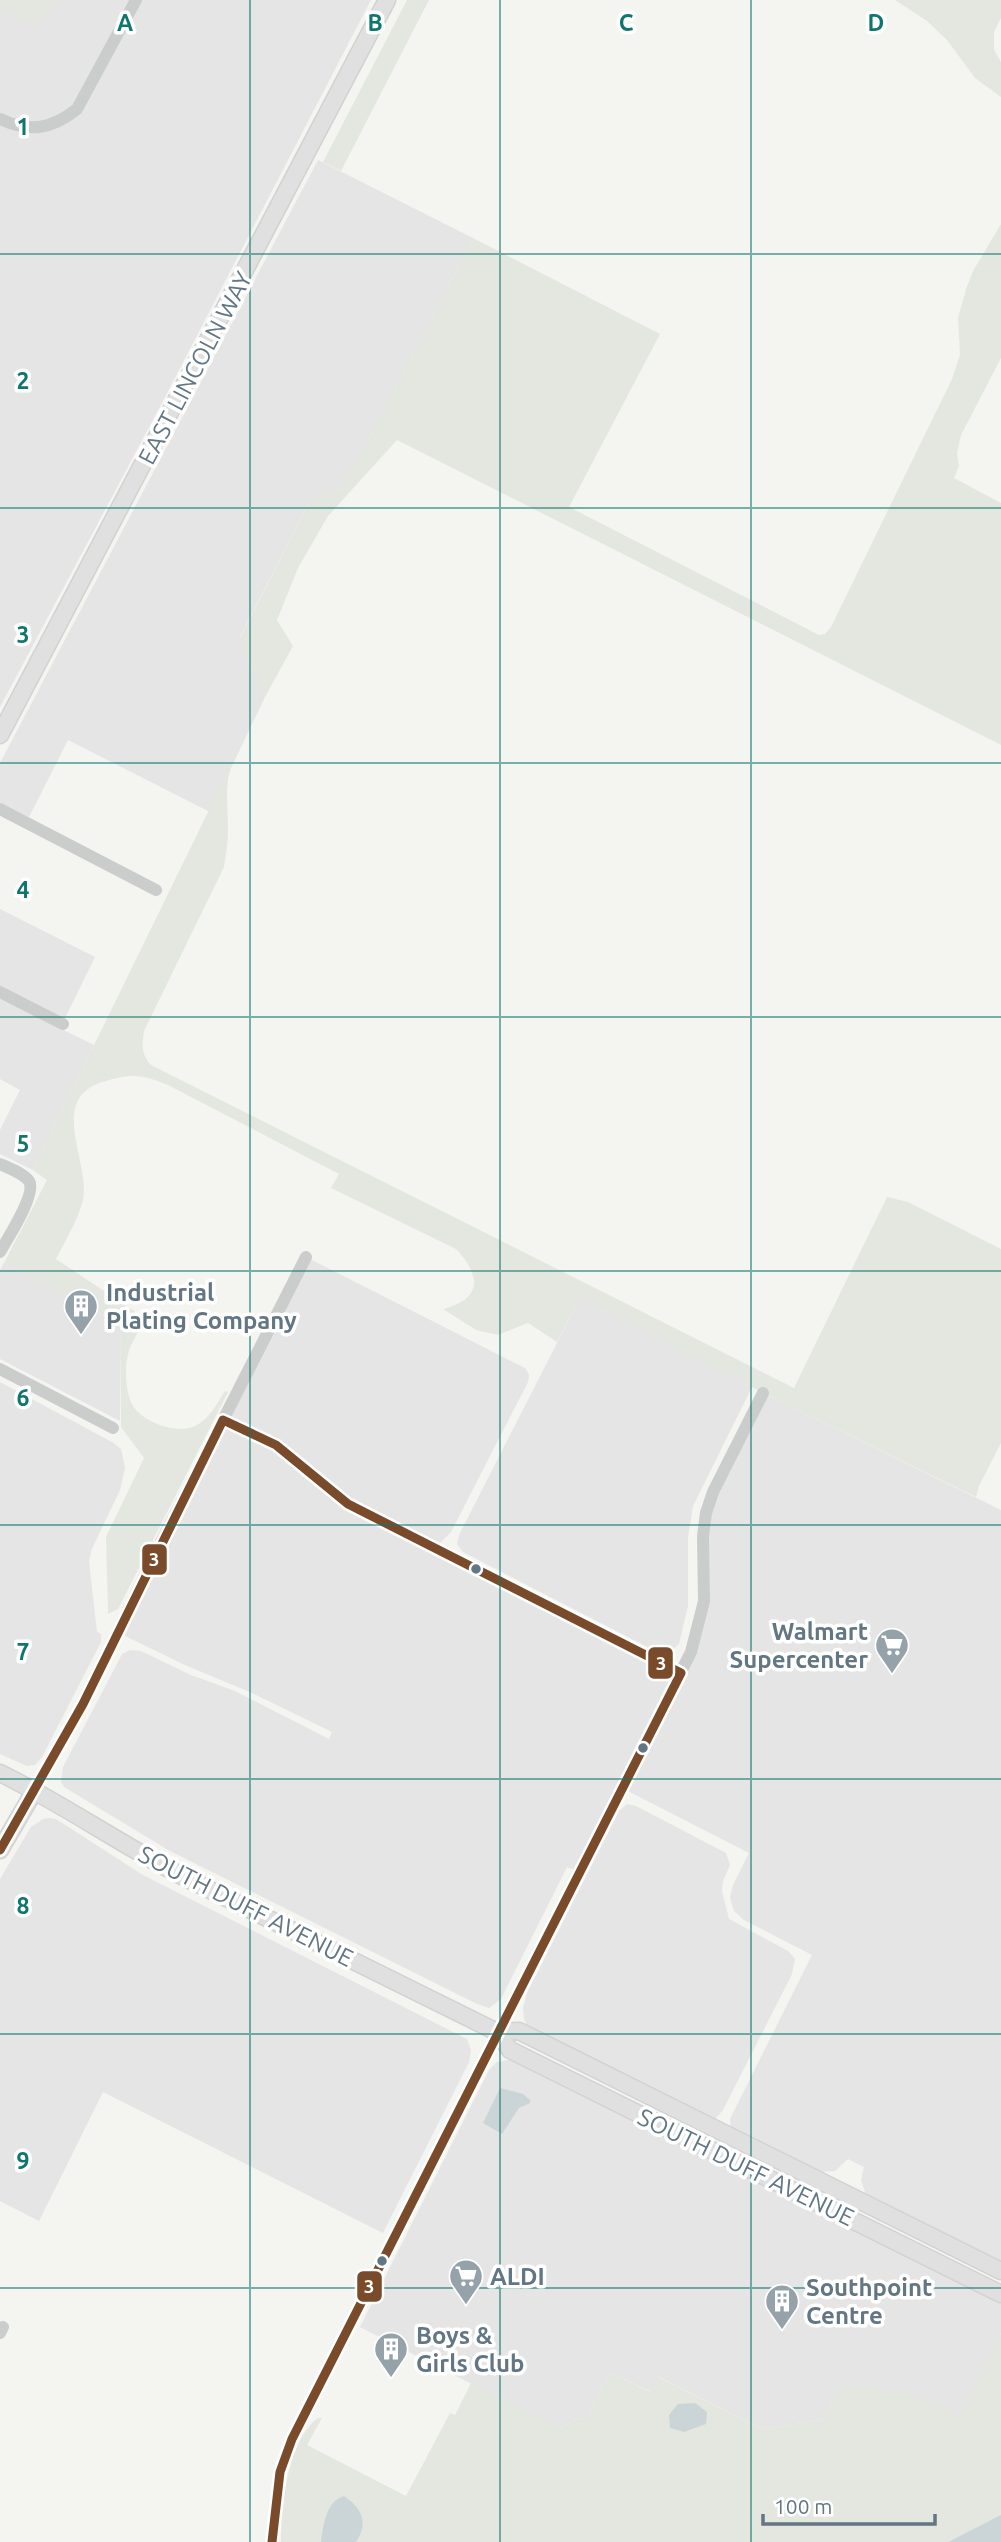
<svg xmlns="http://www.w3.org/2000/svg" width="1001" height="2542" viewBox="0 0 1001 2542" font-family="Ubuntu,sans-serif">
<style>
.built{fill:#e4e5e4}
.green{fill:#e4e7df}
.water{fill:#cbd5d7}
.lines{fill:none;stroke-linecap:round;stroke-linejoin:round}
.major-casing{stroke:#d2d2d2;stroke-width:19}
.minor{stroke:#cbcdcd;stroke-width:12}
.major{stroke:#e0e0e0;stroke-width:16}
.bus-1-casing{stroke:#fff;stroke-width:14}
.bus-1{stroke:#7a4b2a;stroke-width:9}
.grid{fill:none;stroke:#0f766e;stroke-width:2;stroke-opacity:0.55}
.bus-dot{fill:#627683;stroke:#fff;stroke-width:2.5}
.labels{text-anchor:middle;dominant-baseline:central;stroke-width:7;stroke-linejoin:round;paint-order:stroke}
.street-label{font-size:24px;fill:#627683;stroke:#fff}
.poi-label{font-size:24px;font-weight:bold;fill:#627683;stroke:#fff;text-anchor:start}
.grid-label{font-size:23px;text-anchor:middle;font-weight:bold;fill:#0f766e;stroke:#fff;stroke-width:7;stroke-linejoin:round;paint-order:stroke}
.line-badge{stroke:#fff;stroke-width:2.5}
.badge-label{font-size:19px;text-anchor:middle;font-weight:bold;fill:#fff}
</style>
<rect width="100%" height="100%" fill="#f4f4f1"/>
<!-- built -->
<path class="built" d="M 0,0 L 371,0 L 164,399 L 0,707 Z
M 318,160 L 473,238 L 376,426 L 341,488 L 308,504 L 240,637 L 265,697 L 210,812 L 68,740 L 29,817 L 0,803 L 0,763 Z
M 0,909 L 95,957 L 65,1018 L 0,986 Z
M 0,999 L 94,1045 L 33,1170 L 0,1154 L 0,1130 L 20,1090 L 0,1079 Z
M 306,1257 L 525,1368 L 529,1375 L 528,1382 L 451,1532 L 436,1547 L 680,1672 L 699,1626 L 706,1513 L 763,1393 L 1001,1510 L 1001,2264 L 866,2195 L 861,2180 L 864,2167 L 848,2159 L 835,2171 L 817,2172 L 731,2128 L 730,2119 L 812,1955 L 744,1920 L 734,1911 L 730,1897 L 733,1885 L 749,1853 L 622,1788 L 579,1872 L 567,1867 L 501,1999 L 489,2008 L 475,2003 L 170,1851 L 64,1787 L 61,1782 L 63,1767 L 119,1660 L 122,1654 L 130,1650 L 141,1651 L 191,1675 L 235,1691 L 329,1739 L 332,1732 L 252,1693 L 185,1665 L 119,1633 Z
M 4,1263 L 121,1324 L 120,1421 L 0,1359 L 0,1270 Z
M 580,1298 L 752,1387 L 693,1506 L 688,1537 L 688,1606 L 679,1644 L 671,1651 L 661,1654 L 463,1552 L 457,1544 L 459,1535 Z
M 0,1382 L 112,1442 L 121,1449 L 125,1468 L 120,1490 L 91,1551 L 89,1562 L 97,1632 L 101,1634 L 101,1642 L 42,1757 L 35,1765 L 27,1766 L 0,1754 Z
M 627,1804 L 636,1806 L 726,1853 L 730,1865 L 723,1881 L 722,1891 L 729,1919 L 788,1951 L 795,1959 L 792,1974 L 723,2110 L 716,2118 L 710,2119 L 529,2029 L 524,2019 L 523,2008 L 527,1993 L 619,1811 Z
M 49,1818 L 56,1819 L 143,1875 L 467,2039 L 471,2050 L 469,2062 L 383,2233 L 103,2092 L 39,2221 L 0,2201 L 0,1879 L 31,1827 L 43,1819 Z
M 514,2059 L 1001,2301 L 1001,2333 L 957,2422 L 837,2392 L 823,2420 L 762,2429 L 659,2377 L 651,2392 L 610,2372 L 586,2420 L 577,2418 L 560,2429 L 360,2327 L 489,2070 L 497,2062 Z"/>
<!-- green -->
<path class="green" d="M 0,0 L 55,0 L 41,20 L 29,24 L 0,10 Z
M 407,0 L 429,0 L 341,171 L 323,162 Z
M 895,0 L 1001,0 L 1001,18 L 994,32 L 994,50 L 1001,62 L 1001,97 L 975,78 L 947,40 L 927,21 Z
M 1001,224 L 1001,358 L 961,435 L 957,453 L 959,466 L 954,478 L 1001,503 L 1001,745 L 397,440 L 328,516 L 298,568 L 277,620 L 293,646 L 265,697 L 240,638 L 308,504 L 341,488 L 376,426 L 473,238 L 660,334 L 569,507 L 819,635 L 825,634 L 831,627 L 952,379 L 960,355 L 958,318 L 966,289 L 973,271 Z
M 232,763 C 224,788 228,804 228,829 C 228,842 226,854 224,867 L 144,1031 C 142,1045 141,1054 151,1065 L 794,1388 L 887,1197 L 908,1202 L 1001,1249 L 1001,1443 L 979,1486 L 976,1497 L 763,1393 L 580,1298 L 557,1342 L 528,1323 L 498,1335 L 476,1330 L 443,1309 C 483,1299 481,1275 456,1249 L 331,1188 L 339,1174 L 168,1085 C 142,1075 133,1073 106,1081 C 45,1097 91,1162 83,1200 C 78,1220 65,1241 56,1259 L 146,1319 C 141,1328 134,1338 130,1348 C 124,1363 125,1387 131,1402 C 139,1422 179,1436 197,1425 C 210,1418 217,1403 225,1391 L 228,1392 L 118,1609 L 108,1614 L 106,1537 L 144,1458 L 121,1427 L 121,1324 L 4,1263 L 47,1180 L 33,1170 Z
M 1001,2333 L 1001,2542 L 281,2542 C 281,2507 287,2441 318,2418 L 322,2418 L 307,2445 L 406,2496 L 450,2413 L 455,2415 L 471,2383 L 560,2429 L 577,2418 L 586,2420 L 610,2372 L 650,2392 L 658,2377 L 762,2429 L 823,2420 L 837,2392 L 860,2388 L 897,2391 L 947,2407 L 957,2421 Z"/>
<!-- water -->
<path class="water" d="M 500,2088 L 523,2094 L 530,2100 L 530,2103 L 519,2108 L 502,2134 L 483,2123 Z
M 695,2403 L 707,2412 L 706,2424 L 684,2432 L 670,2428 L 669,2415 L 678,2404 Z
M 344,2496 C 362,2508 369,2523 356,2542 L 321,2542 C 323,2526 326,2501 344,2496 Z
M 1001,2515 L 1001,2542 L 949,2542 L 952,2540 Z"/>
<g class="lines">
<!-- major casing -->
<g class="major-casing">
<path id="major" d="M 0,735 L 387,0
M 0,1773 C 63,1804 120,1844 182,1876 L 497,2032 L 519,2031 L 1001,2271
M 0,1850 L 35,1790
M 497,2032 L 510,2050 L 1001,2294"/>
</g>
<!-- minor -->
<path class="minor" d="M 0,119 C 30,133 52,129 77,109 L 136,0
M 0,809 L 156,890
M 0,992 L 63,1024
M 0,1164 C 9,1168 23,1173 29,1181 C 37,1194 7,1239 0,1252
M 0,1369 L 113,1428
M 35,1790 L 83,1704 L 164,1536 L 306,1257
M 0,2333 L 3,2327
M 272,2542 L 280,2472 L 292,2439 L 691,1652 L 704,1601 L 703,1536 L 706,1513 L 713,1492 L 763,1393"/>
<!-- major -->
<use href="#major" class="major"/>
<!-- bus-1 casing -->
<g class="bus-1-casing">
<path id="bus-1" d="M 0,1850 L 83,1704 L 223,1420 L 276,1445 L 348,1504 L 681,1673 L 292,2439 L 280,2472 L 272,2542"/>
</g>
<!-- bus-1 -->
<use href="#bus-1" class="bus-1"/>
</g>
<!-- grid -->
<path class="grid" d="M 250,0 L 250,2542M 500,0 L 500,2542M 751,0 L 751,2542M 0,254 L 1001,254M 0,508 L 1001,508M 0,763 L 1001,763M 0,1017 L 1001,1017M 0,1271 L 1001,1271M 0,1525 L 1001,1525M 0,1779 L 1001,1779M 0,2034 L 1001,2034M 0,2288 L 1001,2288"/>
<!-- icons -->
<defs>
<g id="building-pin" transform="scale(1.75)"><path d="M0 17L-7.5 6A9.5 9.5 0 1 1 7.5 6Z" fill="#95a2aa" stroke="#fff"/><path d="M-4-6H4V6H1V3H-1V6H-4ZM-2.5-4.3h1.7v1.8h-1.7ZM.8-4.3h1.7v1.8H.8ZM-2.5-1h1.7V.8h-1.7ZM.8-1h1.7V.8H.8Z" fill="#fff"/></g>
<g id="supermarket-pin" transform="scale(1.75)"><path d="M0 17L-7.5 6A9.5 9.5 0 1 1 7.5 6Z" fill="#95a2aa" stroke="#fff"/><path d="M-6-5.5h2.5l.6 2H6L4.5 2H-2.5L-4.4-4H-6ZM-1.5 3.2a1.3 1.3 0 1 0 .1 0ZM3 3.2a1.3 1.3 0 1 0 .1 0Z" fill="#fff"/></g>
</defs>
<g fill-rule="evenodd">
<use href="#building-pin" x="81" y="1306"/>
<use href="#supermarket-pin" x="892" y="1645"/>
<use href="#supermarket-pin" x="466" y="2276"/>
<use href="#building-pin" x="782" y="2301"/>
<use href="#building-pin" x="391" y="2349"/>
</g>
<!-- markers -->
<g class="bus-dot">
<circle cx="476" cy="1569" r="6"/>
<circle cx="643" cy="1748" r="6"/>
<circle cx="382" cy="2261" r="6"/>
</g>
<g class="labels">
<!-- street labels -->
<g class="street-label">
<text transform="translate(195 368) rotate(-62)">EAST LINCOLN WAY</text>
<text transform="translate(246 1906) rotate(27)">SOUTH DUFF AVENUE</text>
<text transform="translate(746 2167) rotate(26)">SOUTH DUFF AVENUE</text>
</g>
<!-- poi labels -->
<g class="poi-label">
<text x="106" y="1292">Industrial<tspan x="106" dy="28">Plating Company</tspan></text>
<text x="868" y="1631" text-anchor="end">Walmart<tspan x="868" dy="28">Supercenter</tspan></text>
<text x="490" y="2276">ALDI</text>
<text x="806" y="2287">Southpoint<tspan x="806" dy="28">Centre</tspan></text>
<text x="416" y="2335">Boys &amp;<tspan x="416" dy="28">Girls Club</tspan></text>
</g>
</g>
<g class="grid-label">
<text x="125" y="31">A</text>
<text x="375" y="31">B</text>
<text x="626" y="31">C</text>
<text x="876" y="31">D</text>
<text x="23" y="135">1</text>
<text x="23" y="389">2</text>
<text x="23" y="643">3</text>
<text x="23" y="898">4</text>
<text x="23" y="1152">5</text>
<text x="23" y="1406">6</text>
<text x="23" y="1660">7</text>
<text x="23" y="1914">8</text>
<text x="23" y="2169">9</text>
</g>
<g class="line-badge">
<rect x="141" y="1543" width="27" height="33" rx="7" fill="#7a4b2a"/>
<rect x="647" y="1646" width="27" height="34" rx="7" fill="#7a4b2a"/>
<rect x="356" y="2270" width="27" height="33" rx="7" fill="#7a4b2a"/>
</g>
<g class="badge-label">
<text x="154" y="1566">3</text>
<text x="661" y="1670">3</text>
<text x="369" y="2293">3</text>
</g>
<!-- scale -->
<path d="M763 2514v10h172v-10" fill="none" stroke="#627683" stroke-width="3.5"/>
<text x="774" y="2514" font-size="21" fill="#627683" stroke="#ffffff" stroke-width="5" paint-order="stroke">100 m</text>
</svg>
